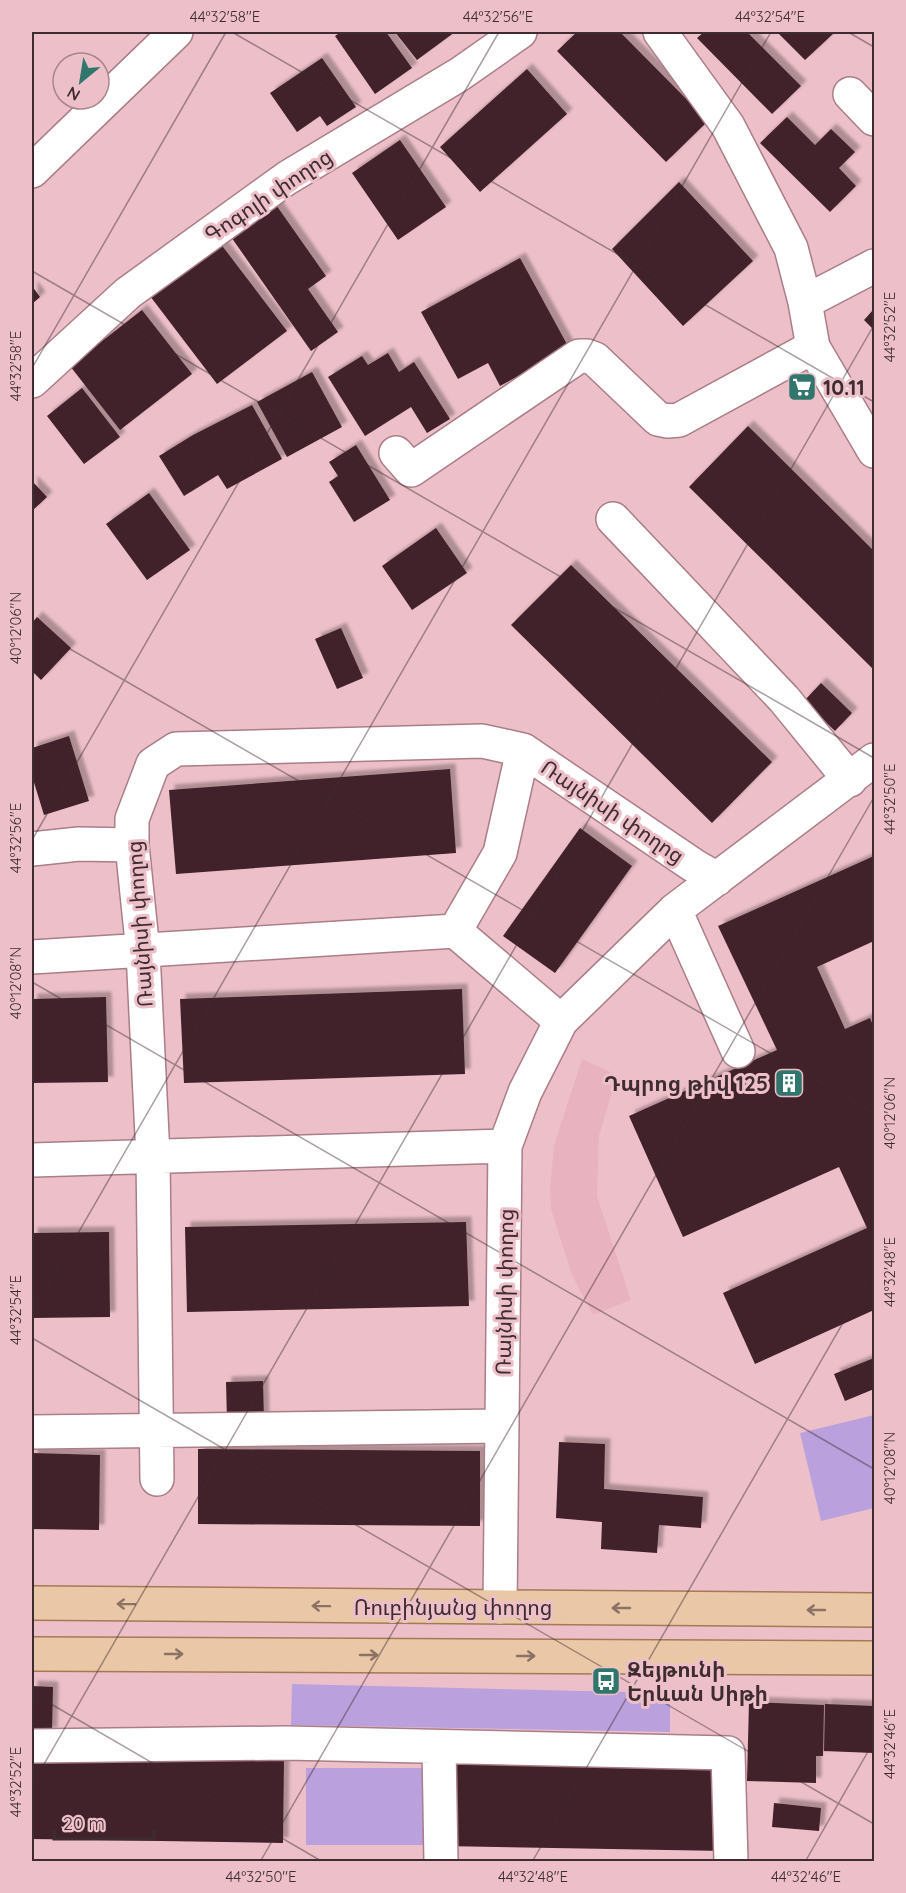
<svg xmlns="http://www.w3.org/2000/svg" width="906" height="1893" viewBox="0 0 906 1893" font-family="Quicksand,'Noto Sans Armenian',sans-serif">
<style>
.built{fill:#e8b3bf}
.green{fill:#baa0dc}
.building{fill:#422029;filter:url(#shadow)}
.lines{fill:none;stroke-linecap:round;stroke-linejoin:round}
.minor-casing{stroke:#a97e88;stroke-width:36}
.major-casing{stroke:#a57956;stroke-width:36}
.minor{stroke:#fff;stroke-width:33}
.major{stroke:#eac7a6;stroke-width:33}
.oneway{stroke:#8b7265}
.ticks{fill:none;stroke:#3e2c30;stroke-width:1.5;stroke-opacity:0.45}
.labels{text-anchor:middle;dominant-baseline:central;stroke-width:6;stroke-linejoin:round;paint-order:stroke}
.street-label{font-size:21px;fill:#3e2c30;stroke:#edc0c9}
.poi-label{font-size:21px;font-weight:bold;fill:#3e2c30;stroke:#edc0c9;text-anchor:start}
.neatline{fill:none;stroke:#3e2c30;stroke-width:2}
.ticks-label{font-size:15px;text-anchor:middle;fill:#3e2c30}
</style>
<defs>
<filter id="shadow"><feDropShadow dx="5.5" dy="-5.5" stdDeviation="1.5" flood-color="#0004"/></filter>
</defs>
<rect width="100%" height="100%" fill="#edc0c9"/>
<!-- built -->
<path class="built" d="M 582,1059 L 617,1075 L 599,1136 L 597,1196 L 631,1300 L 593,1315 L 572,1275 L 551,1209 L 550,1188 L 554,1145 Z"/>
<!-- green -->
<path class="green" d="M 874,1415 L 874,1508 L 821,1521 L 800,1433 Z
M 292,1684 L 670,1693 L 670,1732 L 291,1725 Z
M 306,1768 L 425,1768 L 425,1845 L 306,1845 Z"/>
<!-- building -->
<path class="building" d="M 341,32 L 386,32 L 412,68 L 375,94 L 335,36 Z
M 395,32 L 455,32 L 417,60 Z
M 577,32 L 620,32 L 708,121 L 666,162 L 557,51 Z
M 704,32 L 747,32 L 801,86 L 772,114 L 697,38 Z
M 777,32 L 835,32 L 805,60 Z
M 322,58 L 356,107 L 327,126 L 320,116 L 297,132 L 270,93 Z
M 527,69 L 567,114 L 480,192 L 440,147 Z
M 787,117 L 815,145 L 831,129 L 855,152 L 839,168 L 856,186 L 830,212 L 760,143 Z
M 400,140 L 446,207 L 398,240 L 352,173 Z
M 679,182 L 753,261 L 683,326 L 612,249 Z
M 274,202 L 326,276 L 308,289 L 338,332 L 311,351 L 229,234 Z
M 220,243 L 287,331 L 217,384 L 150,296 Z
M 520,258 L 569,348 L 500,386 L 488,363 L 458,379 L 421,312 Z
M 32,286 L 40,297 L 32,304 Z
M 874,309 L 874,330 L 864,320 Z
M 142,310 L 192,374 L 120,430 L 70,366 Z
M 388,353 L 399,372 L 414,362 L 450,419 L 427,433 L 411,407 L 365,436 L 328,377 L 362,356 L 368,365 Z
M 312,372 L 342,427 L 287,457 L 257,402 Z
M 82,388 L 120,437 L 84,464 L 47,416 Z
M 252,405 L 282,459 L 227,489 L 218,475 L 184,496 L 159,456 L 193,435 Z
M 748,426 L 874,551 L 874,670 L 689,487 Z
M 356,445 L 390,500 L 354,522 L 329,482 L 338,476 L 329,462 Z
M 32,481 L 47,497 L 32,511 Z
M 149,493 L 190,550 L 147,580 L 106,524 Z
M 436,528 L 467,573 L 412,610 L 382,566 Z
M 571,565 L 772,762 L 712,823 L 511,625 Z
M 37,617 L 71,648 L 41,680 L 32,671 L 32,623 Z
M 341,628 L 363,678 L 337,689 L 315,639 Z
M 821,683 L 852,713 L 835,731 L 804,701 Z
M 69,736 L 89,801 L 44,815 L 32,776 L 32,748 Z
M 450,769 L 456,853 L 176,874 L 169,790 Z
M 580,828 L 632,866 L 555,973 L 503,936 Z
M 874,856 L 874,941 L 817,967 L 845,1029 L 870,1018 L 874,1028 L 874,1310 L 755,1364 L 723,1293 L 867,1228 L 839,1167 L 683,1237 L 629,1116 L 777,1050 L 718,926 Z
M 462,989 L 465,1074 L 184,1083 L 180,999 Z
M 106,997 L 108,1082 L 32,1083 L 32,999 Z
M 466,1222 L 469,1306 L 187,1312 L 185,1227 Z
M 109,1232 L 110,1317 L 32,1318 L 32,1233 Z
M 874,1358 L 874,1389 L 845,1401 L 834,1374 Z
M 263,1381 L 264,1420 L 227,1421 L 226,1382 Z
M 559,1442 L 605,1444 L 604,1489 L 703,1497 L 701,1528 L 659,1525 L 657,1553 L 601,1549 L 602,1522 L 556,1518 Z
M 198,1449 L 480,1451 L 480,1526 L 198,1524 Z
M 32,1453 L 100,1455 L 99,1530 L 32,1529 Z
M 32,1686 L 53,1687 L 52,1733 L 32,1733 Z
M 749,1702 L 824,1705 L 823,1756 L 816,1756 L 816,1783 L 747,1781 Z
M 825,1704 L 874,1706 L 874,1753 L 824,1751 Z
M 32,1754 L 284,1759 L 283,1843 L 32,1839 Z
M 444,1761 L 726,1766 L 725,1851 L 443,1846 Z
M 774,1803 L 821,1808 L 819,1831 L 772,1827 Z"/>
<g class="lines">
<!-- minor casing -->
<g class="minor-casing">
<path id="minor" d="M 660,32 L 728,126 L 791,248 L 805,302 L 813,347 L 874,451
M 850,94 L 874,119
M 32,171 L 176,32
M 805,302 L 874,266
M 32,381 L 128,293 L 287,178 L 460,74 L 520,32
M 396,453 L 411,470 L 579,356 L 587,356 L 595,359 L 658,419 L 668,421 L 679,420 L 813,347
M 613,519 L 784,699 L 850,780
M 32,849 L 79,844 L 132,845
M 675,910 L 738,1051
M 455,931 L 500,853 L 523,750
M 32,957 L 455,931 L 561,1021
M 32,1160 L 505,1146
M 32,1432 L 502,1426
M 157,1479 L 153,1156 L 143,952 L 132,845 L 132,819 L 153,764 L 176,749 L 482,741 L 523,750 L 693,865 L 717,879
M 500,1607 L 505,1146 L 525,1092 L 561,1021 L 675,910 L 874,760
M 32,1746 L 286,1743 L 728,1753 L 731,1862
M 439,1747 L 441,1862"/>
</g>
<!-- major casing -->
<g class="major-casing">
<path id="major" d="M 32,1603 L 874,1610
M 32,1654 L 874,1658"/>
</g>
<!-- minor -->
<use href="#minor" class="minor"/>
<!-- major -->
<use href="#major" class="major"/>
</g>
<!-- one-way arrows -->
<defs><path id="oneway-shaft" d="M-6 0H5M1.5-3L5.5 0L1.5 3" fill="none" stroke-width="1.6" stroke-linecap="round" stroke-linejoin="round" transform="scale(1.5)"/></defs>
<g class="oneway">
<use href="#oneway-shaft" transform="translate(126 1604) rotate(-179)"/>
<use href="#oneway-shaft" transform="translate(321 1606) rotate(-179)"/>
<use href="#oneway-shaft" transform="translate(621 1608) rotate(-180)"/>
<use href="#oneway-shaft" transform="translate(816 1610) rotate(-180)"/>
<use href="#oneway-shaft" transform="translate(174 1654)"/>
<use href="#oneway-shaft" transform="translate(369 1655)"/>
<use href="#oneway-shaft" transform="translate(526 1656)"/>
</g>
<!-- ticks -->
<path class="ticks" d="M 232,32 L 874,402M 848,32 L 874,47M 32,271 L 874,758M 32,368 L 226,32M 32,627 L 874,1113M 32,840 L 499,32M 32,982 L 874,1469M 32,1313 L 771,32M 32,1338 L 874,1824M 32,1693 L 323,1862M 32,1785 L 874,325M 260,1862 L 874,797M 532,1862 L 874,1269M 805,1862 L 874,1741"/>
<!-- icons -->
<defs>
<g id="supermarket-square" transform="scale(1.5)"><rect x="-9" y="-9" width="18" height="18" rx="4" fill="#30766d" stroke="#edc0c9"/><path d="M-6-5.5h2.5l.6 2H6L4.5 2H-2.5L-4.4-4H-6ZM-1.5 3.2a1.3 1.3 0 1 0 .1 0ZM3 3.2a1.3 1.3 0 1 0 .1 0Z" fill="#fff"/></g>
<g id="building-square" transform="scale(1.5)"><rect x="-9" y="-9" width="18" height="18" rx="4" fill="#30766d" stroke="#edc0c9"/><path d="M-4-6H4V6H1V3H-1V6H-4ZM-2.5-4.3h1.7v1.8h-1.7ZM.8-4.3h1.7v1.8H.8ZM-2.5-1h1.7V.8h-1.7ZM.8-1h1.7V.8H.8Z" fill="#fff"/></g>
<g id="bus-square" transform="scale(1.5)"><rect x="-9" y="-9" width="18" height="18" rx="4" fill="#30766d" stroke="#edc0c9"/><path d="M-5-6H5V4H4V6H2V4H-2V6H-4V4H-5ZM-3.5-4V0h7V-4ZM-3.5 1.2v1.5H-2V1.2ZM2 1.2v1.5H3.5V1.2Z" fill="#fff"/></g>
</defs>
<g fill-rule="evenodd">
<use href="#supermarket-square" x="802" y="387"/>
<use href="#building-square" x="789" y="1083"/>
<use href="#bus-square" x="606" y="1681"/>
</g>
<g class="labels">
<!-- street labels -->
<g class="street-label">
<text transform="translate(268 195) rotate(-34)">Գոգոլի փողոց</text>
<text transform="translate(613 811) rotate(34)">Ռայնիսի փողոց</text>
<text transform="translate(139 924) rotate(-94)">Ռայնիսի փողոց</text>
<text transform="translate(504 1292) rotate(-89)">Ռայնիսի փողոց</text>
<text x="453" y="1607">Ռուբինյանց փողոց</text>
</g>
<!-- poi labels -->
<g class="poi-label">
<text x="823" y="387">10.11</text>
<text x="768" y="1083" text-anchor="end">Դպրոց թիվ 125</text>
<text x="627" y="1669">Զեյթունի<tspan x="627" dy="24">Երևան Սիթի</tspan></text>
</g>
</g>
<!-- border -->
<rect width="906" height="1893" fill="none" stroke="#edc0c9" stroke-width="66"/>
<!-- north arrow -->
<g transform="translate(81 81) rotate(210)"><circle r="28" fill="#edc0c9" stroke="#a7858c" stroke-width="1.5"/>
<path d="M0-4.5L10 22L0 15L-10 22Z" fill="#30766d"/>
<text y="-9" font-size="16" font-weight="bold" text-anchor="middle" fill="#3e2c30">N</text>
</g>
<!-- scale -->
<path d="M54 1830v9h100v-9" fill="none" stroke="#3e2c30" stroke-width="3"/>
<text x="63" y="1830" font-size="18" fill="#3e2c30" stroke="#edc0c9" stroke-width="4.5" paint-order="stroke">20 m</text>
<rect x="33" y="33" width="840" height="1827" class="neatline"/>
<g class="ticks-label">
<text x="225" y="22">44°32'58"E</text>
<text x="498" y="22">44°32'56"E</text>
<text x="770" y="22">44°32'54"E</text>
<text transform="translate(890 327) rotate(-90)" y="5">44°32'52"E</text>
<text transform="translate(16 366) rotate(-90)" y="5">44°32'58"E</text>
<text transform="translate(16 628) rotate(-90)" y="5">40°12'06"N</text>
<text transform="translate(890 799) rotate(-90)" y="5">44°32'50"E</text>
<text transform="translate(16 838) rotate(-90)" y="5">44°32'56"E</text>
<text transform="translate(16 983) rotate(-90)" y="5">40°12'08"N</text>
<text transform="translate(890 1113) rotate(-90)" y="5">40°12'06"N</text>
<text transform="translate(890 1272) rotate(-90)" y="5">44°32'48"E</text>
<text transform="translate(16 1310) rotate(-90)" y="5">44°32'54"E</text>
<text transform="translate(890 1468) rotate(-90)" y="5">40°12'08"N</text>
<text transform="translate(890 1744) rotate(-90)" y="5">44°32'46"E</text>
<text transform="translate(16 1782) rotate(-90)" y="5">44°32'52"E</text>
<text x="261" y="1882">44°32'50"E</text>
<text x="533" y="1882">44°32'48"E</text>
<text x="806" y="1882">44°32'46"E</text>
</g>
</svg>
